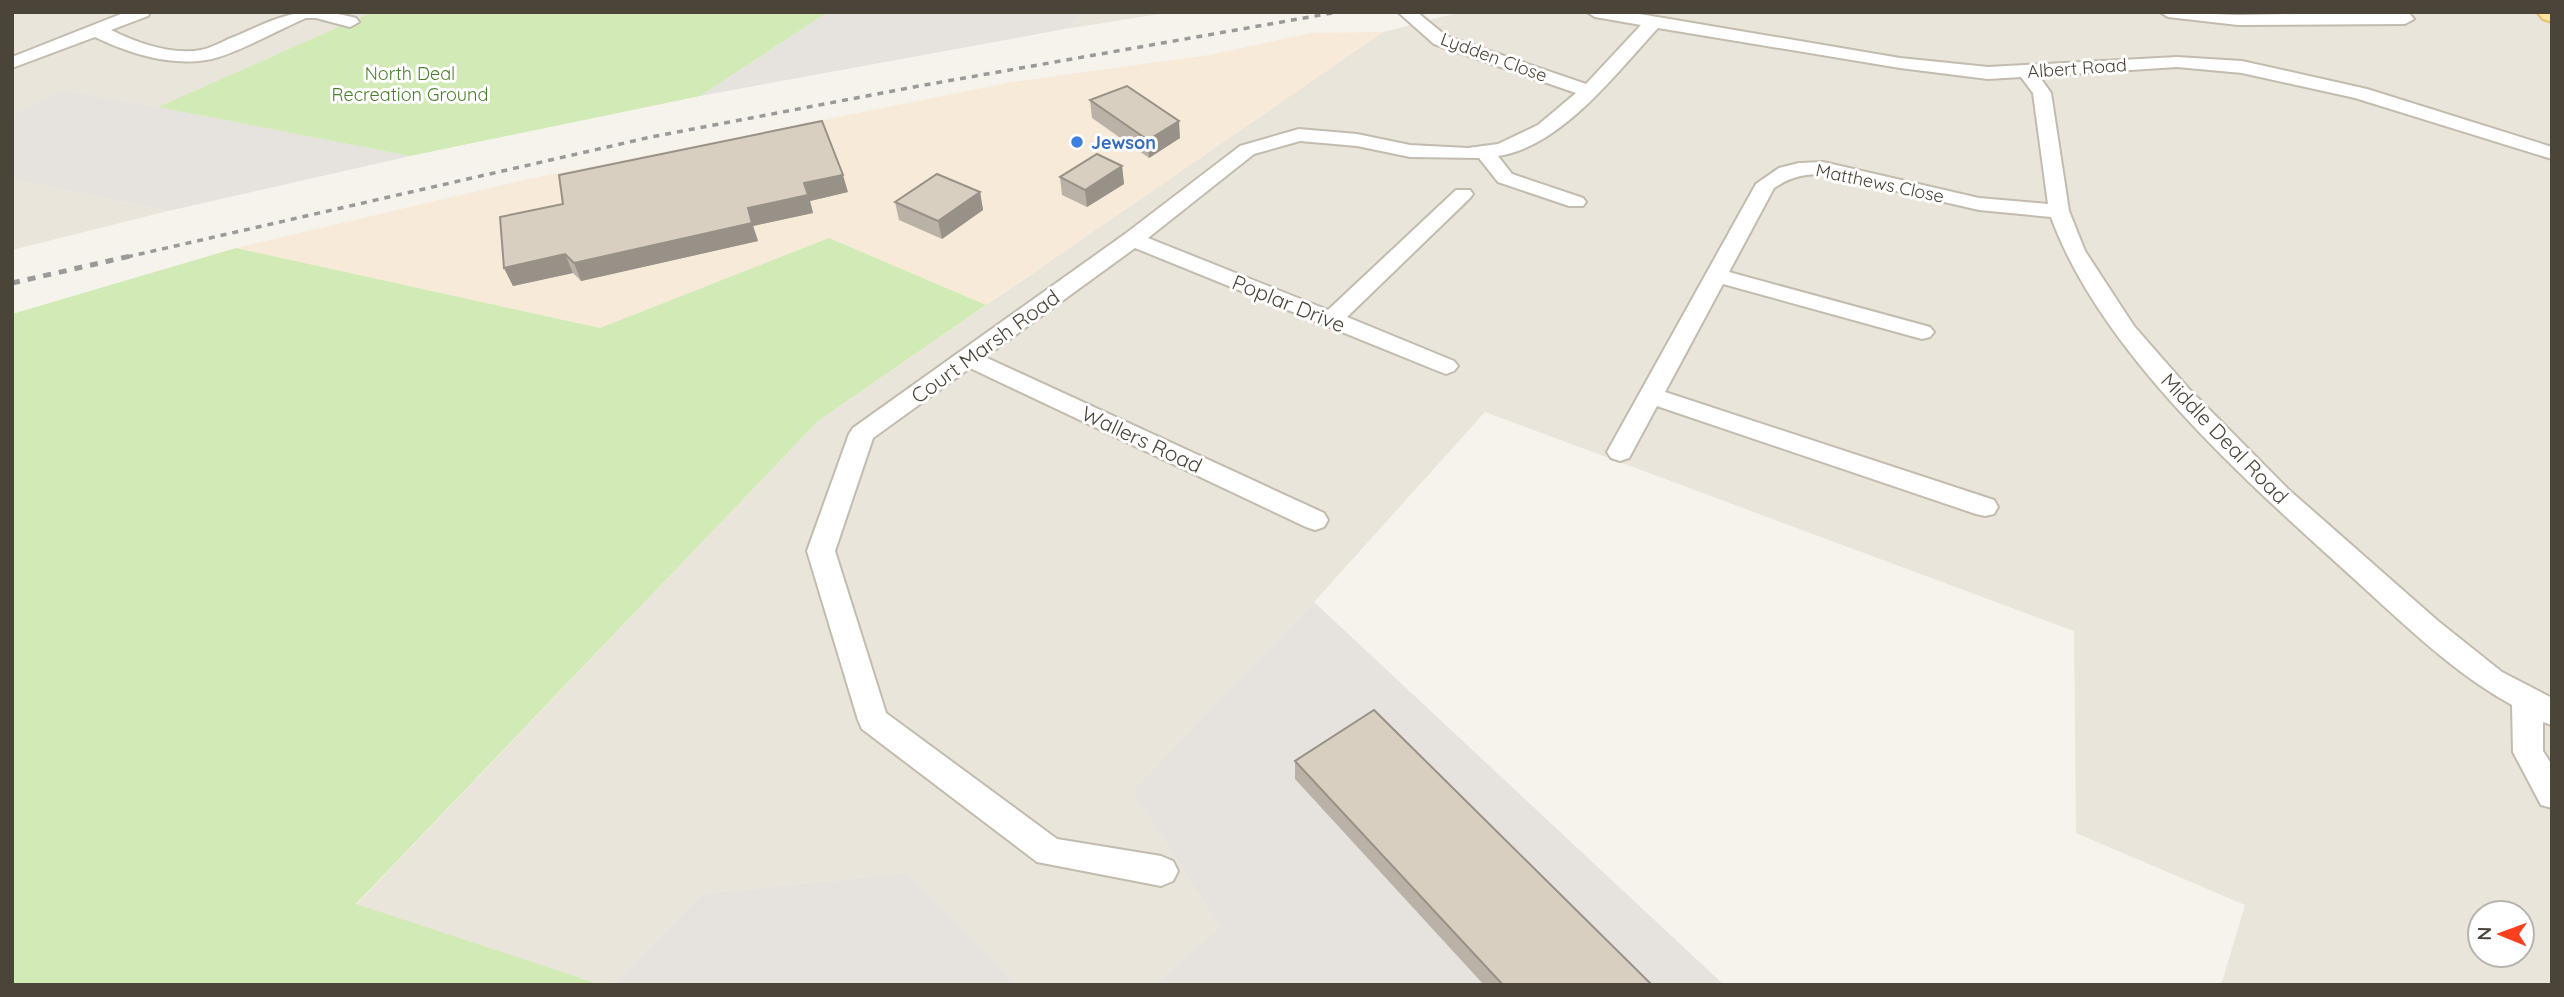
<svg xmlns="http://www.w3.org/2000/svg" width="2564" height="997" viewBox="0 0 2564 997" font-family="Quicksand,sans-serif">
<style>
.residential{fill:#eae5da;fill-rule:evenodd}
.commercial{fill:#f7ead8}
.industrial{fill:#e6e2dd}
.green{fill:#d2eab5}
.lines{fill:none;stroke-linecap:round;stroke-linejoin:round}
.street-casing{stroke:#c2bbae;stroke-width:4}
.primary-casing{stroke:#e6c16a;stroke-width:4}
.street{fill:#fff;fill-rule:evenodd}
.primary{fill:#ffe39c;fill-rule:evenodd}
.rail-far1{stroke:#9a9a9a;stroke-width:3.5;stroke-dasharray:6 6;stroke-linecap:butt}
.rail{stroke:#9a9a9a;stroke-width:5;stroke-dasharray:8 8;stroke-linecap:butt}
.wall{fill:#bab2a6}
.shaded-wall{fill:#979187}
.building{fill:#d8cfc1;stroke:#979187;stroke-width:2}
.shop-dot{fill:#3f7fe0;stroke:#fff;stroke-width:2.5}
.labels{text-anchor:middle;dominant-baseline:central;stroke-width:6;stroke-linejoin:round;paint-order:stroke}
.far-street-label{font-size:18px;fill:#4b4439;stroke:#fff}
.far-park-label{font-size:18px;fill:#4a7f2a;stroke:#fff}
.far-shop-label{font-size:18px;font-weight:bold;fill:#366cbe;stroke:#fff;text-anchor:start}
.street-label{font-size:21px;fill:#4b4439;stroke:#fff}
</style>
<rect width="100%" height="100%" fill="#f6f3ec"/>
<!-- residential -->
<path class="residential" d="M 12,12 L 372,12 L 158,107 L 64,90 L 12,116 Z
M 1084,12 L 1172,12 L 1065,29 Z
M 1461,12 L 2552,12 L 2552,985 L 2221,985 L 2245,905 L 2076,833 L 2074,631 L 1485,412 L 1314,602 L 1132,791 L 1220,927 L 1154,985 L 1017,985 L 906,873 L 702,894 L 613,985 L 602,985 L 356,905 L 818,421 L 1383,32 ZM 2480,913 L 2522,913 L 2522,955 L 2480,955 Z
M 12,179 L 168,211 L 12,250 Z"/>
<!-- commercial -->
<path class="commercial" d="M 1383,32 L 986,305 L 829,238 L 600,328 L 236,248 L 519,181 L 1012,82 L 1209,55 L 1311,33 Z"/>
<!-- industrial -->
<path class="industrial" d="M 828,12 L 1084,12 L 1065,29 L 700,96 Z
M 64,90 L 158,107 L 410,156 L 168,211 L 12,179 L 12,116 Z
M 1314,602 L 1724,985 L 1154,985 L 1220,927 L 1132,791 Z
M 906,873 L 1017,985 L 613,985 L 702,894 Z"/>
<!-- green -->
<path class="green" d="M 372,12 L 828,12 L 700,96 L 410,156 L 158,107 Z
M 829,238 L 986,305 L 818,421 L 356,904 L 602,985 L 12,985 L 12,314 L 236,248 L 600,328 Z"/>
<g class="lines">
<!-- street casing -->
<g class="street-casing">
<path id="street" d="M 126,12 L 150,12 L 148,16 L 111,30 C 137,43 171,55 201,50 C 212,48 225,40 236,36 C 284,15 303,4 356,18 L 359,22 L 350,27 L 316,18 L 306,18 C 280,29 230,57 206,60 C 169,66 128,53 95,37 L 12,68 L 12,57 Z
M 1398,12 L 1417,12 L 1446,36 L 1586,84 L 1641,25 L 1595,17 L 1587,12 L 1628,12 L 1900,58 L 1988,67 L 2177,57 L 2242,61 L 2367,89 L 2552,147 L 2552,159 L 2355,98 L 2242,73 L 2177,67 L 2039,76 L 2051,93 L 2069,211 L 2085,251 L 2134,326 L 2189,389 L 2288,489 L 2438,621 L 2502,672 L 2552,698 L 2552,725 L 2543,722 L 2543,751 L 2552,765 L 2552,808 L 2541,805 L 2513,752 L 2512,705 C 2452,672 2402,622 2351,576 C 2245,480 2100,352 2051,217 L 1979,210 L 1823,174 C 1804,174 1790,177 1774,188 L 1729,272 L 1930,327 L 1934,332 L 1930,337 L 1922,339 L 1723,284 L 1665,392 L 1994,500 L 1998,507 L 1994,514 L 1985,516 L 1976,514 L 1657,406 L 1629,458 L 1620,461 L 1611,458 L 1607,452 L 1756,184 L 1779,168 L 1799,163 L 1823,162 L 1979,198 L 2048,204 L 2033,93 L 2021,77 L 1988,79 L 1900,68 L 1658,28 C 1617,72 1561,147 1498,156 L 1512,174 L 1583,198 L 1586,202 L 1583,206 L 1569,206 L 1498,182 L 1479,158 L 1410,157 L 1357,146 L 1300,141 L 1254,154 L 1148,238 L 1328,310 L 1456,190 L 1470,190 L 1473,194 L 1470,198 L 1347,317 L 1454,361 L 1458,366 L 1454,371 L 1446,374 L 1438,371 L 1135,248 L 985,357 L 1324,513 L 1328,520 L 1324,527 L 1315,530 L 1306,527 L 970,368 L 873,438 L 835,551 L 886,713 L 1057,839 L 1161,856 L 1173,861 L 1178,871 L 1173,881 L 1161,886 L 1037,862 L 862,729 L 858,720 L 807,551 L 849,434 L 853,428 L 1125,234 L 1240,146 L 1299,129 L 1357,134 L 1410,145 L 1468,148 L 1498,144 L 1538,125 L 1576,93 L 1434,44 Z
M 2160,12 L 2238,15 L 2408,12 L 2414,19 L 2405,24 L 2238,25 L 2168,17 Z"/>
</g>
<!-- primary casing -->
<g class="primary-casing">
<path id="primary" d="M 2537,12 L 2552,12 L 2552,22 L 2543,19 Z"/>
</g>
<!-- street -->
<use href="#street" class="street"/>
<!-- primary -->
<use href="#primary" class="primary"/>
<!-- rail-far1 -->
<path class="rail-far1" d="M 127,257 L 651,137 L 919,86 L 1338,12"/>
<!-- rail -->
<path class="rail" d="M 12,283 L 135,255"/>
</g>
<!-- wall -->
<path class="wall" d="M 1090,100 L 1180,138 L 1149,158 L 1092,118 Z
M 1122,166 L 1124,184 L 1087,207 L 1062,195 L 1060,177 Z
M 848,192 L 810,201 L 813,213 L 753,226 L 758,241 L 581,281 L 573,273 L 513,286 L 504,268 L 563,204 Z
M 980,192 L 983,210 L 942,239 L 899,220 L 895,202 Z
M 1295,761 L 1652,985 L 1484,985 L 1295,779 Z"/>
<!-- shaded-wall -->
<path class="shaded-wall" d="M 1179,121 L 1180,138 L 1149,158 L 1148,140 Z
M 1122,166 L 1124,184 L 1087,207 L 1085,190 Z
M 843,175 L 848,192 L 810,201 L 813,213 L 753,226 L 758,241 L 581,281 L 574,263 L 804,183 Z
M 980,192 L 983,210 L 942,239 L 938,221 Z
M 565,254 L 573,273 L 513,286 L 504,268 Z"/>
<!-- building -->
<path class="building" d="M 1127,86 L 1179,121 L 1148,140 L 1090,100 Z
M 822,121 L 843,175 L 804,183 L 808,195 L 748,208 L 752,223 L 574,263 L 565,254 L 504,268 L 500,217 L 563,204 L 559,175 Z
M 1097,154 L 1122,166 L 1085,190 L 1060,177 Z
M 937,174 L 980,192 L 938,221 L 895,202 Z
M 1374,710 L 1652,985 L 1503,985 L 1295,761 Z"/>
<!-- markers -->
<circle class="shop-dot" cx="1077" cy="142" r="7"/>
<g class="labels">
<!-- far-street labels -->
<g class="far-street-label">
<text transform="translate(1494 57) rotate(20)">Lydden Close</text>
<text transform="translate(2077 68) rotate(-4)">Albert Road</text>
<text transform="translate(1880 183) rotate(12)">Matthews Close</text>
</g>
<!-- far-park labels -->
<g class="far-park-label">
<text x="410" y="73">North Deal<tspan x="410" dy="21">Recreation Ground</tspan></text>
</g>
<!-- far-shop labels -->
<g class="far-shop-label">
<text x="1091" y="142">Jewson</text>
</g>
<!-- street labels -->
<g class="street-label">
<text transform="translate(1289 303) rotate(22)">Poplar Drive</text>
<text transform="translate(985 346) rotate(-36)">Court Marsh Road</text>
<text transform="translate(2225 438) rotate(46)">Middle Deal Road</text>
<text transform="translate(1142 439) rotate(25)">Wallers Road</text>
</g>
</g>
<!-- border -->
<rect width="2564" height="997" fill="none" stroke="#4b4439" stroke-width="28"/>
<!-- north arrow -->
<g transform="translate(2501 934) rotate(271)"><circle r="33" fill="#ffffff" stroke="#b7b4b0" stroke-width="2"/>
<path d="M0-5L12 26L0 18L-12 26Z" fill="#fc3f1d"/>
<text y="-10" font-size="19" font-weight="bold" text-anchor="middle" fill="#4b4439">N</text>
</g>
</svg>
